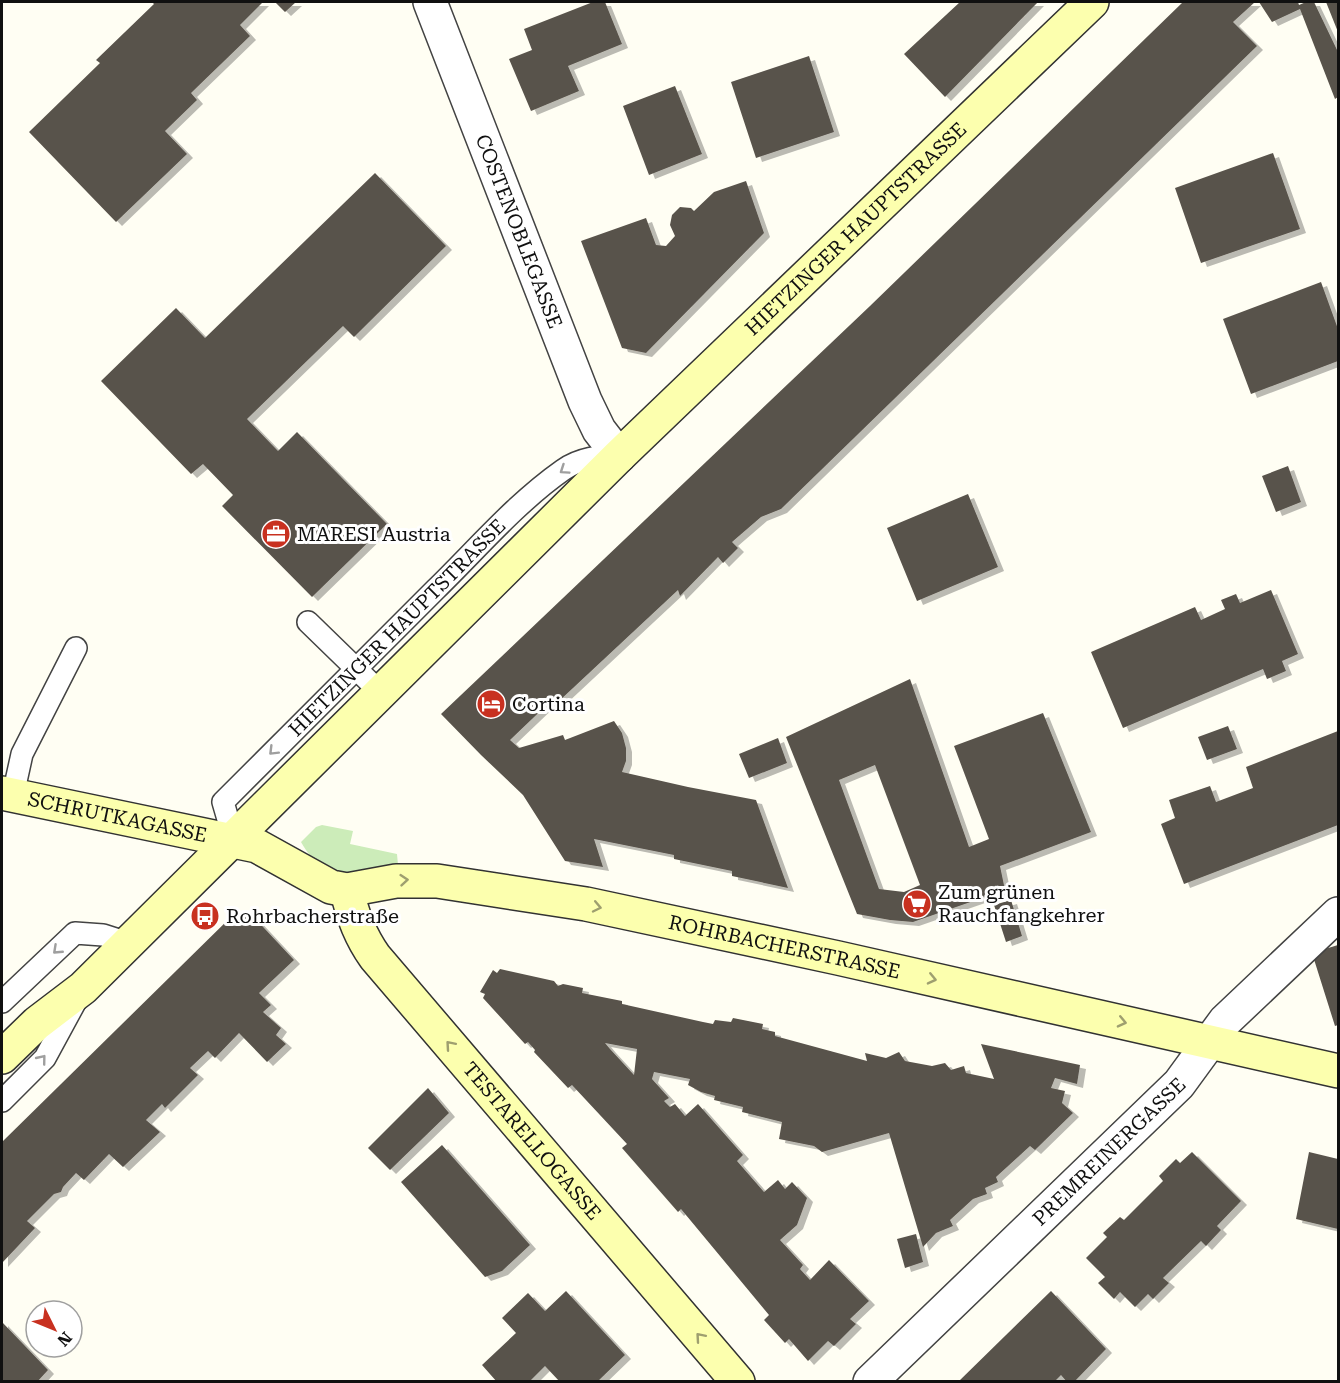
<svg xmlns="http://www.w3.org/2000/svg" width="1340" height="1383" viewBox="0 0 1340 1383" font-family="'Roboto Serif',serif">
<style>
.green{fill:#ccecb9}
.building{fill:#59534b;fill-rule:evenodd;filter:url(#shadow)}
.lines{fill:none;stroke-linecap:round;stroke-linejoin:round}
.lane-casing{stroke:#434343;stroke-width:24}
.street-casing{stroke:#434343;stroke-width:36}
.secondary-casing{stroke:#323232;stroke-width:36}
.lane{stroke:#fff;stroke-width:21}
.street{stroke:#fff;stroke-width:33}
.secondary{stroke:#fcffae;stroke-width:33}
.oneway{stroke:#9f9f9f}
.oneway2{stroke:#9e9f6f}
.labels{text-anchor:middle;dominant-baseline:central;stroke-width:6;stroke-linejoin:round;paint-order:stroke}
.street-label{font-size:20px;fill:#101010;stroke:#fff}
.poi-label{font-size:20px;fill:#101010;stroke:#fff;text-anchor:start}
</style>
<defs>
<filter id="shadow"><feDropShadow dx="6" dy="4" stdDeviation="0" flood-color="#0004"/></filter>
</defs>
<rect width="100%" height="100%" fill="#fffef3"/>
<!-- green -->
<path class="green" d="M 322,825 L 353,831 L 350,844 L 397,854 L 398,865 C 359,876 324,884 301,842 L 316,827 Z"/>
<!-- building -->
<path class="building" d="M 152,2 L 263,2 L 240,25 L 250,36 L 191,93 L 197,100 L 165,131 L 187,154 L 116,222 L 29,132 L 100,63 L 96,60 L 154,4 Z
M 275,2 L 296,2 L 285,12 Z
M 593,2 L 605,2 L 622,44 L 568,66 L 579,91 L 531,111 L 509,59 L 532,50 L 524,29 Z
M 960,2 L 1038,2 L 945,97 L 904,54 Z
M 1183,2 L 1255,2 L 1233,22 L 1257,46 L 781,509 L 761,517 L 732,542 L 738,548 L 723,563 L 718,557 L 680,596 L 678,590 L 558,702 L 554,698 L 510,740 L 519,748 L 563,735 L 565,740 L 614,721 L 622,733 L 626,748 L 626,761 L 622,772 L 688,787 L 756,800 L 788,888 L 732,876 L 732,871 L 674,859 L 674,855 L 594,839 L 603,867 L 565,861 L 523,795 L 481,755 L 441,714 L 870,306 Z
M 1259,2 L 1298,2 L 1299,5 L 1306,2 L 1314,2 L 1338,52 L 1338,97 L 1335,99 L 1300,9 L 1272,22 Z
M 1326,2 L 1338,2 L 1338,32 Z
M 809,56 L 834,132 L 756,158 L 731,82 Z
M 675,86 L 702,154 L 649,175 L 623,106 Z
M 1273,153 L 1300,229 L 1201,263 L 1175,188 Z
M 375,173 L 446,246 L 354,337 L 343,326 L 247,419 L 278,451 L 297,432 L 387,524 L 312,597 L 222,506 L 233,495 L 203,464 L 191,474 L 101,381 L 176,308 L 205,338 Z
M 746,181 L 764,233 L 646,353 L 622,348 L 581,241 L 646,218 L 656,245 L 666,246 L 675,236 L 670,225 L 672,215 L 680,207 L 691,208 L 694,211 L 714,192 Z
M 1321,282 L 1338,329 L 1338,361 L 1251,394 L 1223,319 Z
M 1288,466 L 1301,502 L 1276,512 L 1262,476 Z
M 968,494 L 998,567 L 917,601 L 887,528 Z
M 1271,590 L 1298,654 L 1282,661 L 1286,671 L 1267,679 L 1263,669 L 1123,728 L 1091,652 L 1195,607 L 1201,620 L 1225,609 L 1221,600 L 1236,594 L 1240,603 Z
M 910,679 L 969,847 L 989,839 L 954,746 L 1043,713 L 1091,832 L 1000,866 L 1005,890 L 913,922 L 890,920 L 857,914 L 786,737 ZM 875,765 L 920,885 L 904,892 L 879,889 L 839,780 Z
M 1228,726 L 1237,749 L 1207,760 L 1198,737 Z
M 1338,731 L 1338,825 L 1184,884 L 1161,824 L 1175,818 L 1169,800 L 1210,786 L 1216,802 L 1253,788 L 1246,767 Z
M 778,738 L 787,763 L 749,778 L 739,754 Z
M 1011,900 L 1022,936 L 1006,942 L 994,905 Z
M 235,913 L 250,913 L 294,960 L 259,993 L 271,1005 L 263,1012 L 281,1028 L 276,1035 L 286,1044 L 267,1062 L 239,1033 L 215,1058 L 208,1051 L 190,1068 L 198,1075 L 165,1108 L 162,1104 L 146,1120 L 160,1132 L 123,1167 L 109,1154 L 84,1180 L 76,1173 L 63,1187 L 61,1192 L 54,1194 L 27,1221 L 35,1228 L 2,1263 L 2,1142 Z
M 1338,945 L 1338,1025 L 1335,1026 L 1312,953 Z
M 500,969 L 554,981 L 558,986 L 563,984 L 583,988 L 582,993 L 622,1001 L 622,1004 L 703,1022 L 713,1024 L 715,1020 L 731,1022 L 733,1018 L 763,1024 L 762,1029 L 775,1032 L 775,1036 L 867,1061 L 865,1053 L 886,1058 L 899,1052 L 905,1061 L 932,1066 L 945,1063 L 951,1070 L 964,1066 L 966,1073 L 994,1079 L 981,1044 L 1080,1065 L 1077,1084 L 1055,1078 L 1051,1088 L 1065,1091 L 1062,1103 L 1073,1113 L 1035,1150 L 1030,1146 L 996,1177 L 998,1182 L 985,1188 L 987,1194 L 973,1199 L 950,1220 L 953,1226 L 936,1233 L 923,1247 L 889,1133 L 822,1152 L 814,1146 L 779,1139 L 782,1122 L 742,1112 L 743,1107 L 714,1100 L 715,1096 L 701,1092 L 688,1085 L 690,1079 L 654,1072 L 652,1079 L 669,1098 L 664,1101 L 670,1107 L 675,1104 L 685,1116 L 698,1104 L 743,1155 L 737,1161 L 764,1192 L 778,1180 L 785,1189 L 792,1182 L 807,1198 L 797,1225 L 780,1240 L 803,1265 L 800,1269 L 810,1280 L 829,1260 L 869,1301 L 850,1319 L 856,1324 L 834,1346 L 828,1341 L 808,1361 L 789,1339 L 785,1343 L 764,1320 L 769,1315 L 681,1209 L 678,1212 L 622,1148 L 627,1144 L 572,1085 L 568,1088 L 534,1052 L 535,1050 L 528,1042 L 525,1044 L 483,998 L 485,994 L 480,992 L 493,970 L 497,973 ZM 605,1043 L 637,1049 L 634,1075 L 610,1049 Z
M 428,1088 L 449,1113 L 390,1170 L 368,1148 Z
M 442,1145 L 530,1245 L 502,1271 L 485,1277 L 401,1182 Z
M 1192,1152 L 1241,1201 L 1217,1226 L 1221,1230 L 1206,1246 L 1201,1241 L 1163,1278 L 1169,1283 L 1153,1299 L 1148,1294 L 1135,1307 L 1120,1292 L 1114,1299 L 1098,1283 L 1105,1277 L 1086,1258 L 1107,1237 L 1103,1233 L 1120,1217 L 1124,1220 L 1163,1181 L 1159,1176 L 1176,1159 L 1180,1163 Z
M 1309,1152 L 1338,1159 L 1338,1229 L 1296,1219 Z
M 916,1234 L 923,1262 L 905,1268 L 897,1239 Z
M 566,1291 L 625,1355 L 597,1382 L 560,1382 L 545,1366 L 529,1382 L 497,1382 L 482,1365 L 516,1333 L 502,1318 L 528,1293 L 545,1311 Z
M 1051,1291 L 1106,1349 L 1074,1382 L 1067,1382 L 1061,1375 L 1054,1382 L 958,1382 Z
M 2,1322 L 48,1370 L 37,1382 L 2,1382 Z"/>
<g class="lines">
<!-- lane casing -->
<g class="lane-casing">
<g id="lane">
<path d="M 308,622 L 381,693"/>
<path d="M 13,795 L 22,754 L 76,648"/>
<path id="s1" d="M 234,840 L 223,802 C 294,731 365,660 436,589 C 477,549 516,503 563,470 C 580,458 599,456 619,456"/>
<path d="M 2,1002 L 75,933 L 103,935 L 128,943"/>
<path d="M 2,1101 L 45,1058 L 77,999"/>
</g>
</g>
<!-- street casing -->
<g class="street-casing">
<g id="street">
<path id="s2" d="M 430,2 L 585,401 L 599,430 L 619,456"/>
<path id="s3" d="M 870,1382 L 1179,1084 L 1225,1021 L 1338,914"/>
</g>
</g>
<!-- secondary casing -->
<g class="secondary-casing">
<g id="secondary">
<path id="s4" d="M 2,793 L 257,846 L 331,887 L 347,890 L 396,881 L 437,881 L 586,904 L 838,958 L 1338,1071"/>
<path id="s5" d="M 347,890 C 352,915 360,936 375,957 L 738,1382"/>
<path id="s6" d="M 2,1057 L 37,1023 L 83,988 L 619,456 L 1092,2"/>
</g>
</g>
<!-- lane -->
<use href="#lane" class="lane"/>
<!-- street -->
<use href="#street" class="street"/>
<!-- secondary -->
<use href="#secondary" class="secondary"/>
</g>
<!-- one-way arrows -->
<defs><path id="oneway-chevron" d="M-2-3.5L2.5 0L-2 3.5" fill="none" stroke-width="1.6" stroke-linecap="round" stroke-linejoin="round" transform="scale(1.5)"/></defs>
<g class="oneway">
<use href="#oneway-chevron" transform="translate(564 470) rotate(146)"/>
<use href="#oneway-chevron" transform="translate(273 751) rotate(135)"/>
<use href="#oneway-chevron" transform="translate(57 950) rotate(137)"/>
<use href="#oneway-chevron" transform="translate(42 1059) rotate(-51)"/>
</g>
<g class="oneway2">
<use href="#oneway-chevron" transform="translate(404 880) rotate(-5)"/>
<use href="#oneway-chevron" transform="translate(597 907) rotate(12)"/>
<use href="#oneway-chevron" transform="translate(932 979) rotate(13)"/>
<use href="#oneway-chevron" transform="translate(1122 1022) rotate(13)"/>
<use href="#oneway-chevron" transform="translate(450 1045) rotate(-131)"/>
<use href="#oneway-chevron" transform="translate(700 1337) rotate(-131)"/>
</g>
<!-- icons -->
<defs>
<g id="office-disc" transform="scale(1.5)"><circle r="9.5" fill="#c83120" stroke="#fff"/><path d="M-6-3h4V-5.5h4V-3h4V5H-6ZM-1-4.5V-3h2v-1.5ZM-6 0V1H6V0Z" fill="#fff"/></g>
<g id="hotel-disc" transform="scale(1.5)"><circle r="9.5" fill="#c83120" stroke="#fff"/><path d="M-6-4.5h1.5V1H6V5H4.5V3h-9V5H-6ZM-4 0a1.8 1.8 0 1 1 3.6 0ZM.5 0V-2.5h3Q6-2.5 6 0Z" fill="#fff"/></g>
<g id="supermarket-disc" transform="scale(1.5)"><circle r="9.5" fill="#c83120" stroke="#fff"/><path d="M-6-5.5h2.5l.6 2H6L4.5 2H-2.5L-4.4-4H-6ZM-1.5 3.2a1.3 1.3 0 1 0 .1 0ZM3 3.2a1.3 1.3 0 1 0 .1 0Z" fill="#fff"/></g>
<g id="bus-disc" transform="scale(1.5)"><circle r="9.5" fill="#c83120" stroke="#fff"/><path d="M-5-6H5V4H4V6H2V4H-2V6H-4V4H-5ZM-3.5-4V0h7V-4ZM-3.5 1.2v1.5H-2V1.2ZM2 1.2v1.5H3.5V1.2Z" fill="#fff"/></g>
</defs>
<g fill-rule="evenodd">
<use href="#office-disc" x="276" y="534"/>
<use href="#hotel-disc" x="491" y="704"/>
<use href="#supermarket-disc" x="917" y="904"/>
<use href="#bus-disc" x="205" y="916"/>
</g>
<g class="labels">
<!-- street labels -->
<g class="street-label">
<text stroke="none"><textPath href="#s6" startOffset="1190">HIETZINGER HAUPTSTRASSE</textPath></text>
<text stroke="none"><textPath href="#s2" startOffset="246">COSTENOBLEGASSE</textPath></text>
<text stroke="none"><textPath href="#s1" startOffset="286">HIETZINGER HAUPTSTRASSE</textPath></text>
<text stroke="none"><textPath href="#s4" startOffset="118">SCHRUTKAGASSE</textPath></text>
<text stroke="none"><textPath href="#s4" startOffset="806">ROHRBACHERSTRASSE</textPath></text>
<text stroke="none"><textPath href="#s5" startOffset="315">TESTARELLOGASSE</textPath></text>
<text stroke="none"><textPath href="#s3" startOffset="332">PREMREINERGASSE</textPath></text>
</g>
<!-- poi labels -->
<g class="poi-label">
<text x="297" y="534">MARESI Austria</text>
<text x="512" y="704">Cortina</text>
<text x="938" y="892">Zum grünen<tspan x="938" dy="23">Rauchfangkehrer</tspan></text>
<text x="226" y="916">Rohrbacherstraße</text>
</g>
</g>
<!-- border -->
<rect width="1340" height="1383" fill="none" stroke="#101010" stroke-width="6"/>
<!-- north arrow -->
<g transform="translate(54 1329) rotate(133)"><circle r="28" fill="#ffffff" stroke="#9f9f9f" stroke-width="1.5"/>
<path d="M0-4.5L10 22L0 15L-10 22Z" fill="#c83120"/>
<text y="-9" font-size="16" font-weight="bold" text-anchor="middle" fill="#101010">N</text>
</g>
</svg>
